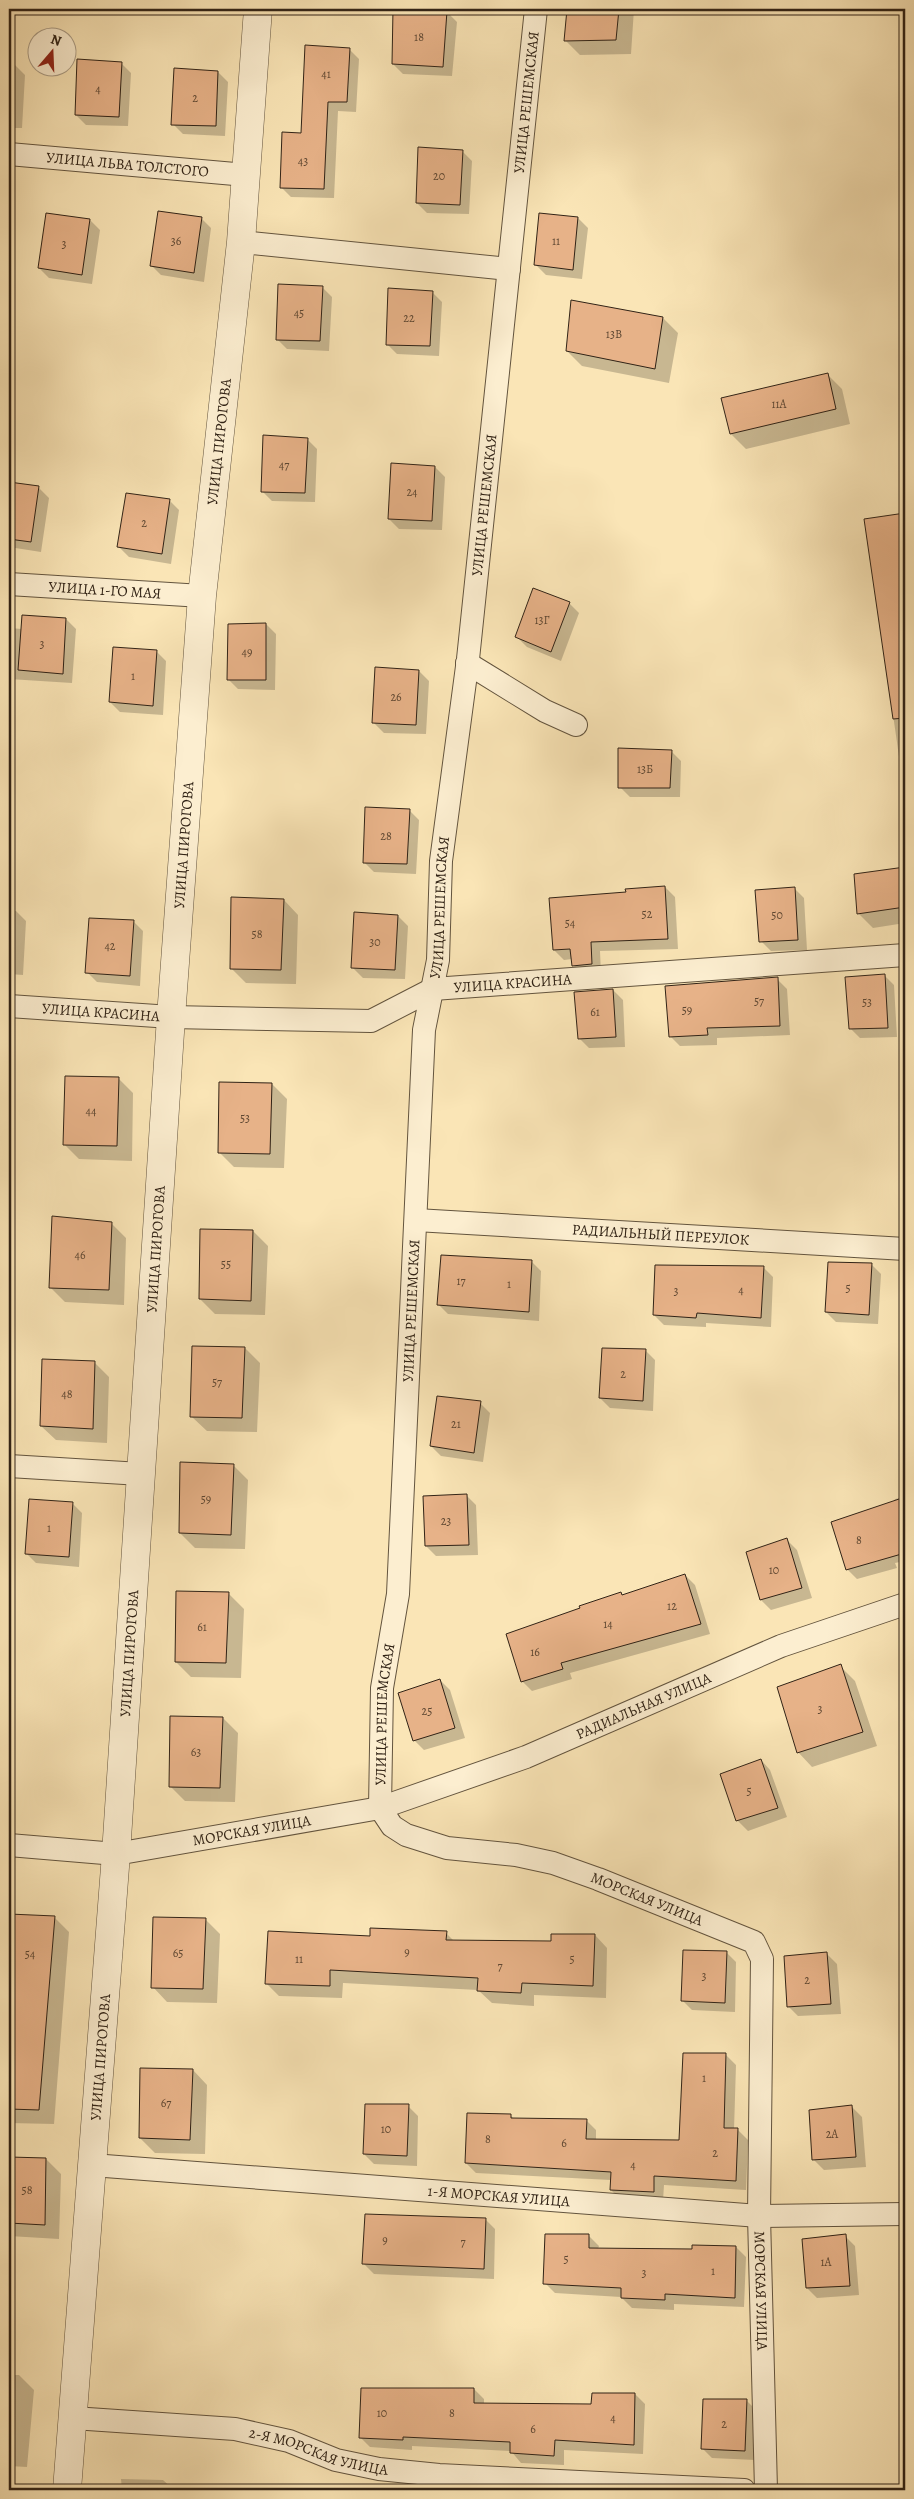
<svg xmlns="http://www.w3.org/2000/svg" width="914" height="2499" viewBox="0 0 914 2499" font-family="Alegreya,serif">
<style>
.shadow{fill:#0003}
.building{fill:#e7b288;stroke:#312316}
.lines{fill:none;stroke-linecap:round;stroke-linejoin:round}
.minor-casing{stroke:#63543e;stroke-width:24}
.tertiary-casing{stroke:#63543e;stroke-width:29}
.minor{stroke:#fceed0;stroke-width:22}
.tertiary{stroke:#fceed0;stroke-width:28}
.labels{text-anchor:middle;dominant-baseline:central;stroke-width:4.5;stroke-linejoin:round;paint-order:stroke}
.number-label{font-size:12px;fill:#5e4732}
.street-label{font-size:15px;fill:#312316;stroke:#fceed0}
</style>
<rect width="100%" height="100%" fill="#fae5b6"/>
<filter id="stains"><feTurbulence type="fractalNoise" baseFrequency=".004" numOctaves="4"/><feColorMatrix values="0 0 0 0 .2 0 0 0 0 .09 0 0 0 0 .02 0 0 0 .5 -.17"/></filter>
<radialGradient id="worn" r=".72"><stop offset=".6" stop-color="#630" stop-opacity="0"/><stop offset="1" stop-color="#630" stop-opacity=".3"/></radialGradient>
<!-- shadow -->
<path class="shadow" d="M 161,9 L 209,9 L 208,14 L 166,13 Z
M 394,9 L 447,12 L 457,22 L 452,76 L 403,74 L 393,64 Z
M 569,9 L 634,9 L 631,54 L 580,55 L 565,40 Z
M 349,49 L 359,59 L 356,112 L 338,111 L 334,198 L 291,197 L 281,187 L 302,134 Z
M 121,63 L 131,73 L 128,126 L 86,125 L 76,115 Z
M 9,64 L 15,65 L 25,75 L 22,128 L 9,128 Z
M 218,72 L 228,82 L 225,136 L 183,134 L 173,124 Z
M 462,151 L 472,161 L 469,214 L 427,213 L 417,203 Z
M 9,193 L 11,195 L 9,212 Z
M 201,218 L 211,228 L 204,282 L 161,275 L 151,265 Z
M 578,218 L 588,228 L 582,279 L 546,275 L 536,265 Z
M 90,220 L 100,230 L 92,284 L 49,278 L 39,268 Z
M 322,287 L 332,297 L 329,351 L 287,349 L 277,339 Z
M 432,292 L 442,302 L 439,356 L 397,354 L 387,344 Z
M 663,318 L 678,333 L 669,383 L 582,366 L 567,351 Z
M 827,374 L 842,389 L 850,424 L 746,449 L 731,434 Z
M 307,439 L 317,449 L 315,502 L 272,501 L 262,491 Z
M 435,467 L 445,477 L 442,530 L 399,529 L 389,519 Z
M 9,484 L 39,488 L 49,498 L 41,552 L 9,547 Z
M 169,500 L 179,510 L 171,564 L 129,557 L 119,547 Z
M 905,514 L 905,798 L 865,520 Z
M 569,603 L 579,613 L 561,661 L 527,647 L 517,637 Z
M 66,619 L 76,629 L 72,683 L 9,679 L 9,628 L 22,629 Z
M 266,624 L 276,634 L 275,690 L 238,689 L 228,679 Z
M 156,651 L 166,661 L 163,715 L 120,712 L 110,702 Z
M 419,671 L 429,681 L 426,734 L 384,733 L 374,723 Z
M 671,751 L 681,761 L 680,797 L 630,797 L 620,787 Z
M 409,810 L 419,820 L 416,874 L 374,872 L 364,862 Z
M 905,868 L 905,923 L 873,928 L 858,913 L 856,875 Z
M 665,887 L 675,897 L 678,949 L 600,951 L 601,974 L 583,975 L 573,965 L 572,959 L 564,960 L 554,950 L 627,893 Z
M 794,888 L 804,898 L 807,950 L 771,951 L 761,941 Z
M 284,900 L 298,915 L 296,984 L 246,983 L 231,968 Z
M 9,911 L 16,911 L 26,921 L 23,975 L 9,974 Z
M 398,916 L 408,926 L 405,979 L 363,978 L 353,968 Z
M 133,921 L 143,931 L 140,986 L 97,982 L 87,972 Z
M 884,975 L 894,985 L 897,1037 L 860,1038 L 850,1028 Z
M 777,979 L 787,989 L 790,1035 L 717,1038 L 717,1045 L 680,1046 L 670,1036 Z
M 613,990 L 623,1000 L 625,1047 L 589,1048 L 579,1038 Z
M 118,1078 L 133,1093 L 132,1161 L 79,1159 L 64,1144 Z
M 272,1084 L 287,1099 L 284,1168 L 234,1167 L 219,1152 Z
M 111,1223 L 126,1238 L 124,1305 L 65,1302 L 50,1287 Z
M 253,1231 L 268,1246 L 265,1315 L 215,1314 L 200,1299 Z
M 531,1261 L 541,1271 L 539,1321 L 448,1314 L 438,1304 Z
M 871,1264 L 881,1274 L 878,1324 L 836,1322 L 826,1312 Z
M 763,1267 L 773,1277 L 771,1327 L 706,1323 L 706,1327 L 664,1325 L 654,1315 Z
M 245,1348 L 260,1363 L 257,1432 L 207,1431 L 192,1417 Z
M 645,1350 L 655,1360 L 653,1411 L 610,1408 L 600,1398 Z
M 94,1362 L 109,1377 L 107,1443 L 56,1440 L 41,1426 Z
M 480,1403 L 490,1413 L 483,1462 L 441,1456 L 431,1446 Z
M 233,1465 L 248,1480 L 245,1549 L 195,1548 L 180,1533 Z
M 466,1495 L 476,1505 L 478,1555 L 436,1556 L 426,1546 Z
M 905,1497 L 905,1561 L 895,1563 L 897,1568 L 857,1579 L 847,1569 L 895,1499 Z
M 72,1503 L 82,1513 L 79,1567 L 36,1563 L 26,1553 Z
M 787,1540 L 797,1550 L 812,1598 L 771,1610 L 761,1600 Z
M 685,1575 L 695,1585 L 710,1634 L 570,1673 L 572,1679 L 532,1691 L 522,1681 L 582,1609 L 621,1593 L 624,1596 Z
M 229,1594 L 244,1609 L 241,1678 L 191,1677 L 176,1662 Z
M 840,1666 L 855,1681 L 877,1746 L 812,1767 L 798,1752 Z
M 440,1680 L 450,1690 L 465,1738 L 424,1750 L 414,1740 Z
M 223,1718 L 238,1733 L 235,1802 L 185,1801 L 170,1786 Z
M 761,1760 L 770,1770 L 787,1817 L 748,1831 L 738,1821 L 722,1775 Z
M 9,1915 L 54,1917 L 69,1932 L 54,2124 L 9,2123 Z
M 205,1919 L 220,1934 L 217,2003 L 167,2002 L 153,1987 Z
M 446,1933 L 455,1942 L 552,1943 L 595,1935 L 607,1948 L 606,1998 L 534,1995 L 534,2006 L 492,2003 L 478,1990 L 343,1983 L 342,1998 L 279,1996 L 266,1983 L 371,1938 Z
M 726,1952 L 736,1962 L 735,2012 L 692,2010 L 682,2000 Z
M 827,1954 L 837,1964 L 841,2014 L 798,2016 L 788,2006 Z
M 726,2055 L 736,2065 L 734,2130 L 738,2130 L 748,2140 L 746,2190 L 664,2185 L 663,2201 L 621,2200 L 611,2190 L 611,2180 L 476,2173 L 466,2163 L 510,2115 L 514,2119 L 586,2120 L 596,2130 L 596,2141 L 681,2142 Z
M 193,2070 L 207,2085 L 205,2154 L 155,2153 L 140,2138 Z
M 408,2106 L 418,2116 L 417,2166 L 374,2164 L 364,2154 Z
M 852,2107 L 862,2117 L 866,2167 L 824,2170 L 814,2160 Z
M 9,2158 L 46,2159 L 61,2174 L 59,2239 L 9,2236 Z
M 485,2219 L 495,2229 L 494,2279 L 374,2274 L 364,2264 Z
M 589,2236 L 599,2246 L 598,2249 L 694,2250 L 736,2247 L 746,2257 L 744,2307 L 674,2304 L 674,2310 L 632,2308 L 621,2297 L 555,2293 L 545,2283 Z
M 845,2236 L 855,2246 L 859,2295 L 817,2298 L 807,2288 Z
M 9,2375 L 19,2375 L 34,2390 L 27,2467 L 9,2466 Z
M 474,2389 L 484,2399 L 484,2404 L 592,2406 L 635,2394 L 645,2404 L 643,2454 L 564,2450 L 564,2465 L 521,2463 L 511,2451 L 412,2446 L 412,2450 L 370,2447 L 360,2437 Z
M 746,2400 L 756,2410 L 755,2460 L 712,2458 L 702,2448 Z
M 121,2479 L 163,2480 L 174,2490 L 122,2490 Z"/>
<!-- building -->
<path class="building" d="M 393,9 L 447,11 L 443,67 L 392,64 Z
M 567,9 L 619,9 L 616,40 L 564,41 Z
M 305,45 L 350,48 L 347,102 L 328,102 L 324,189 L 280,188 L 282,132 L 301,133 Z
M 77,59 L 122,62 L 119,117 L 75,115 Z
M 174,68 L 218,71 L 216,126 L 171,125 Z
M 418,147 L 463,150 L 460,205 L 416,203 Z
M 158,211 L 202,217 L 194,273 L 150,266 Z
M 46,213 L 90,219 L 82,275 L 38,268 Z
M 539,213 L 578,217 L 573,270 L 534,265 Z
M 278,284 L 323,286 L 320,341 L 276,340 Z
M 388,288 L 433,291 L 430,346 L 386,345 Z
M 571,300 L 663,317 L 655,369 L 566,351 Z
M 828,373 L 836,409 L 730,434 L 721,398 Z
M 263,435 L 308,438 L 305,493 L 261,492 Z
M 391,463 L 435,466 L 432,521 L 388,519 Z
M 9,482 L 39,486 L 31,542 L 9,539 Z
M 126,493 L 170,499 L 162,554 L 117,547 Z
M 905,513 L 905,718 L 893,719 L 864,519 Z
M 533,588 L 570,602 L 551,652 L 515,637 Z
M 22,615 L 66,618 L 63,674 L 18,670 Z
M 266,623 L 266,680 L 227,680 L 228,624 Z
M 113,647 L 157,650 L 153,706 L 109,702 Z
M 375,667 L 419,670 L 416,725 L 372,723 Z
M 618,748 L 672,750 L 670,788 L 618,788 Z
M 365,807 L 410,809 L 407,864 L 363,863 Z
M 905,867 L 905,907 L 857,914 L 854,874 Z
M 665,886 L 668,939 L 591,942 L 592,964 L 572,966 L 570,949 L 553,950 L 549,898 L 626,892 L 625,889 Z
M 795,887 L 798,940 L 759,942 L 755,890 Z
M 231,897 L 284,899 L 281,970 L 230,969 Z
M 354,912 L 398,915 L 395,970 L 351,968 Z
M 89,918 L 134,920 L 130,976 L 85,973 Z
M 885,974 L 888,1028 L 849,1029 L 845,977 Z
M 778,977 L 780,1026 L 707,1028 L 708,1035 L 669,1037 L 665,986 Z
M 613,989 L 616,1037 L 578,1039 L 574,992 Z
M 65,1076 L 119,1077 L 117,1146 L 63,1145 Z
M 219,1082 L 272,1083 L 270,1154 L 218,1153 Z
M 52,1216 L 112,1222 L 109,1290 L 49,1288 Z
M 200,1229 L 253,1230 L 251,1301 L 199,1299 Z
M 441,1255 L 532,1260 L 529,1312 L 437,1305 Z
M 828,1262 L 872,1263 L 869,1315 L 825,1312 Z
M 655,1265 L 764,1266 L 761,1318 L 697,1313 L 696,1318 L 653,1315 Z
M 192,1346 L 245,1347 L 242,1418 L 190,1417 Z
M 602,1348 L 646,1349 L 643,1401 L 599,1398 Z
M 42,1359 L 95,1361 L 93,1429 L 40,1426 Z
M 437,1396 L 481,1401 L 474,1453 L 430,1446 Z
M 180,1462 L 234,1464 L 231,1535 L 179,1533 Z
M 467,1494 L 469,1545 L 425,1546 L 423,1496 Z
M 905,1497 L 905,1553 L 846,1570 L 831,1522 Z
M 29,1499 L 73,1502 L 69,1557 L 25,1554 Z
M 787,1538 L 802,1588 L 760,1600 L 746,1552 Z
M 685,1574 L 701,1624 L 561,1663 L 563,1669 L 521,1682 L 506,1634 L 580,1608 L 579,1606 L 621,1592 L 622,1595 Z
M 176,1591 L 229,1592 L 226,1663 L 175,1662 Z
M 841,1664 L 863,1732 L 797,1753 L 777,1687 Z
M 440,1679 L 455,1728 L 413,1741 L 398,1693 Z
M 170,1716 L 223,1717 L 220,1788 L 169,1787 Z
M 761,1759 L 778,1808 L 736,1821 L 720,1774 Z
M 9,1914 L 55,1916 L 39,2110 L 9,2109 Z
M 153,1917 L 206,1918 L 203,1989 L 151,1988 Z
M 370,1928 L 447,1931 L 446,1940 L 551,1941 L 551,1934 L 595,1934 L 593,1986 L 522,1983 L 521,1993 L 477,1991 L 478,1978 L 330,1970 L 330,1986 L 265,1984 L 268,1931 L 370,1936 Z
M 683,1950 L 727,1951 L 725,2003 L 681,2001 Z
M 827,1952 L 831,2004 L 787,2007 L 784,1956 Z
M 683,2053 L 726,2053 L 724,2128 L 738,2128 L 736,2181 L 654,2176 L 654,2192 L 610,2190 L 611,2172 L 465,2163 L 467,2113 L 511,2114 L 511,2118 L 587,2119 L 586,2139 L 679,2140 Z
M 140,2068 L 193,2069 L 190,2140 L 139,2138 Z
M 365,2104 L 409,2104 L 407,2156 L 363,2154 Z
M 852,2105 L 856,2157 L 812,2160 L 809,2110 Z
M 9,2157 L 46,2158 L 45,2225 L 9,2223 Z
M 365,2214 L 486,2218 L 484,2269 L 362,2264 Z
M 545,2234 L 589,2234 L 589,2248 L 692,2249 L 692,2245 L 736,2246 L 735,2298 L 665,2294 L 665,2300 L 621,2298 L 621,2288 L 543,2284 Z
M 846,2234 L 850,2286 L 806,2288 L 802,2239 Z
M 361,2388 L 474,2388 L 474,2403 L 591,2404 L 592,2393 L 635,2393 L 634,2445 L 555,2440 L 554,2456 L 510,2453 L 510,2442 L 403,2437 L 403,2440 L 359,2438 Z
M 703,2399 L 747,2399 L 745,2451 L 701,2449 Z"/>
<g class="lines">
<!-- minor casing -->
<g class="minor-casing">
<g id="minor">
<path id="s1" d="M 9,154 L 246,175"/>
<path d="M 241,242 L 509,269"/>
<path id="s2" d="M 9,584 L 202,596"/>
<path d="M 467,663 L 545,711 L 576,725"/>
<path id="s3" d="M 9,1006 L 171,1017 L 371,1021 L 433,989 L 905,955"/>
<path id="s4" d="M 416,1220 L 905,1249"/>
<path d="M 9,1466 L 141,1474"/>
<path id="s5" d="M 380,1808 L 382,1688 L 398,1594 L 424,1030 L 438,960 L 441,861 L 468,659 L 536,9"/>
<path id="s6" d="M 380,1808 L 392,1826 L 406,1835 L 447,1848 L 516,1855 L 553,1863 L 598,1879 L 754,1942 L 762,1959 L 759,2216 L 766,2490"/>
<path id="s7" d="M 9,1845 L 116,1854 L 380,1808 L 526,1757 L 781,1646 L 905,1604"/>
<path id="s8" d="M 92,2165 L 759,2216 L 905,2214"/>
<path id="s9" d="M 73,2418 L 235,2429 L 289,2441 L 336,2460 L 379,2469 L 439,2475 L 744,2490"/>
</g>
</g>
<!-- tertiary casing -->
<g class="tertiary-casing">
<g id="tertiary">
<path id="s10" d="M 67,2490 L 116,1854 L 171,1017 L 202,596 L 241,242 L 258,9"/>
</g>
</g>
<!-- minor -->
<use href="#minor" class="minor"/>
<!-- tertiary -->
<use href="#tertiary" class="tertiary"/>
</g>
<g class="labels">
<!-- number labels -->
<g class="number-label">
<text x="419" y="37">18</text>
<text x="326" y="74">41</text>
<text x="98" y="89">4</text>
<text x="195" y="98">2</text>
<text x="303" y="161">43</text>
<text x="439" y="176">20</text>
<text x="176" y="241">36</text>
<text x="556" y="241">11</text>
<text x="64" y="244">3</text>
<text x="299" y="313">45</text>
<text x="409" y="318">22</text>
<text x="614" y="334">13В</text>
<text x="779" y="404">11А</text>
<text x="284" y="465">47</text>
<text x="412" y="492">24</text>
<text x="144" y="523">2</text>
<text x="542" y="620">13Г</text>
<text x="42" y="644">3</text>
<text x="247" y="652">49</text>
<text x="133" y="676">1</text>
<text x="396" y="697">26</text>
<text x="645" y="769">13Б</text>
<text x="386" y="836">28</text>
<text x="647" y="914">52</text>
<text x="777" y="915">50</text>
<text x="570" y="923">54</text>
<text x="257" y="934">58</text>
<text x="375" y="942">30</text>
<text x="110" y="946">42</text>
<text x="759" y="1001">57</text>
<text x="867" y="1002">53</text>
<text x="687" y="1010">59</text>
<text x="595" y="1012">61</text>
<text x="91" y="1111">44</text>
<text x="245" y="1118">53</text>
<text x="80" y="1255">46</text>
<text x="226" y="1264">55</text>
<text x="461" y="1281">17</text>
<text x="509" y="1284">1</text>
<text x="848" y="1288">5</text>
<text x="741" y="1290">4</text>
<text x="676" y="1291">3</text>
<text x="623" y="1374">2</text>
<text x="217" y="1382">57</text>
<text x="67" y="1394">48</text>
<text x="456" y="1424">21</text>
<text x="206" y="1499">59</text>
<text x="446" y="1521">23</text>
<text x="49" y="1528">1</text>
<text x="859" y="1540">8</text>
<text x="774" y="1570">10</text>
<text x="672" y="1606">12</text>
<text x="608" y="1624">14</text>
<text x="202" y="1627">61</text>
<text x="535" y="1652">16</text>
<text x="820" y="1709">3</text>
<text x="427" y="1711">25</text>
<text x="196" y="1752">63</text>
<text x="749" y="1791">5</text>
<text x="407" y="1952">9</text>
<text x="178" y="1953">65</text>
<text x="30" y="1954">54</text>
<text x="299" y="1959">11</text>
<text x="572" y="1959">5</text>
<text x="500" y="1966">7</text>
<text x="704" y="1976">3</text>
<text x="807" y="1980">2</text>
<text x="704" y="2078">1</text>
<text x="166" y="2103">67</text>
<text x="386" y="2129">10</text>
<text x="832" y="2134">2А</text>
<text x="488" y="2139">8</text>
<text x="564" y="2143">6</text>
<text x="715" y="2153">2</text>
<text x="633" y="2165">4</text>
<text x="27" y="2190">58</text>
<text x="385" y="2240">9</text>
<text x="463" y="2242">7</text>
<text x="566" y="2259">5</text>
<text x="826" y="2262">1А</text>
<text x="713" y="2271">1</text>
<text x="644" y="2273">3</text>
<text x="382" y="2413">10</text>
<text x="452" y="2413">8</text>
<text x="613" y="2418">4</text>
<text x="724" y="2424">2</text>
<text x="533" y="2429">6</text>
</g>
<!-- street labels -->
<g class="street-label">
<text stroke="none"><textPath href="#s5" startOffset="1714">УЛИЦА РЕШЕМСКАЯ</textPath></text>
<text stroke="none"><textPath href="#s1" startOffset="119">УЛИЦА ЛЬВА ТОЛСТОГО</textPath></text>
<text stroke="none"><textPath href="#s10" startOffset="2054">УЛИЦА ПИРОГОВА</textPath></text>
<text stroke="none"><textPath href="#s5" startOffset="1309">УЛИЦА РЕШЕМСКАЯ</textPath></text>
<text stroke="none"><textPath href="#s2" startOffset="96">УЛИЦА 1-ГО МАЯ</textPath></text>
<text stroke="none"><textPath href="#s10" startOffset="1649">УЛИЦА ПИРОГОВА</textPath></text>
<text stroke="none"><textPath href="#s5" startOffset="904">УЛИЦА РЕШЕМСКАЯ</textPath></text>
<text stroke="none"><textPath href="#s3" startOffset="512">УЛИЦА КРАСИНА</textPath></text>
<text stroke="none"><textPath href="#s3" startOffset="92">УЛИЦА КРАСИНА</textPath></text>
<text stroke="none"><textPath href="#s4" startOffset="245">РАДИАЛЬНЫЙ ПЕРЕУЛОК</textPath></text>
<text stroke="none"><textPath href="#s10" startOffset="1244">УЛИЦА ПИРОГОВА</textPath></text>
<text stroke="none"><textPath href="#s5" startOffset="499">УЛИЦА РЕШЕМСКАЯ</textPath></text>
<text stroke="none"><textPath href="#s10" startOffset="839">УЛИЦА ПИРОГОВА</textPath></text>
<text stroke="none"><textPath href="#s7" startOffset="658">РАДИАЛЬНАЯ УЛИЦА</textPath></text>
<text stroke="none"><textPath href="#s5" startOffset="94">УЛИЦА РЕШЕМСКАЯ</textPath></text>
<text stroke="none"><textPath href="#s7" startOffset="245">МОРСКАЯ УЛИЦА</textPath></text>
<text stroke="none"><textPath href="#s6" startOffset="289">МОРСКАЯ УЛИЦА</textPath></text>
<text stroke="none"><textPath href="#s10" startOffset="434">УЛИЦА ПИРОГОВА</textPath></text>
<text stroke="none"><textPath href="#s8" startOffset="408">1-Я МОРСКАЯ УЛИЦА</textPath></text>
<text stroke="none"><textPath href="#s6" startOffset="755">МОРСКАЯ УЛИЦА</textPath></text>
<text stroke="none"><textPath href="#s9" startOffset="249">2-Я МОРСКАЯ УЛИЦА</textPath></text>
</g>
</g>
<!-- margin -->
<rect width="914" height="2499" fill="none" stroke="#fae5b6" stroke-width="30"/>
<rect x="10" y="10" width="894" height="2479" fill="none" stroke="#312316" stroke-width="2.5"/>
<rect x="15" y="15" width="884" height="2469" fill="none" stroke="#312316"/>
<!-- north arrow -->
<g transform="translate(52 52) rotate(19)"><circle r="24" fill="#fceed0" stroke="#ab9d86"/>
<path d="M0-4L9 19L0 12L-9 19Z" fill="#8f2418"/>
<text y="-8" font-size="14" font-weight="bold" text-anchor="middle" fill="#312316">N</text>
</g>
<rect width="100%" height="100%" filter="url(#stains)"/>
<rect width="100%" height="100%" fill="url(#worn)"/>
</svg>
